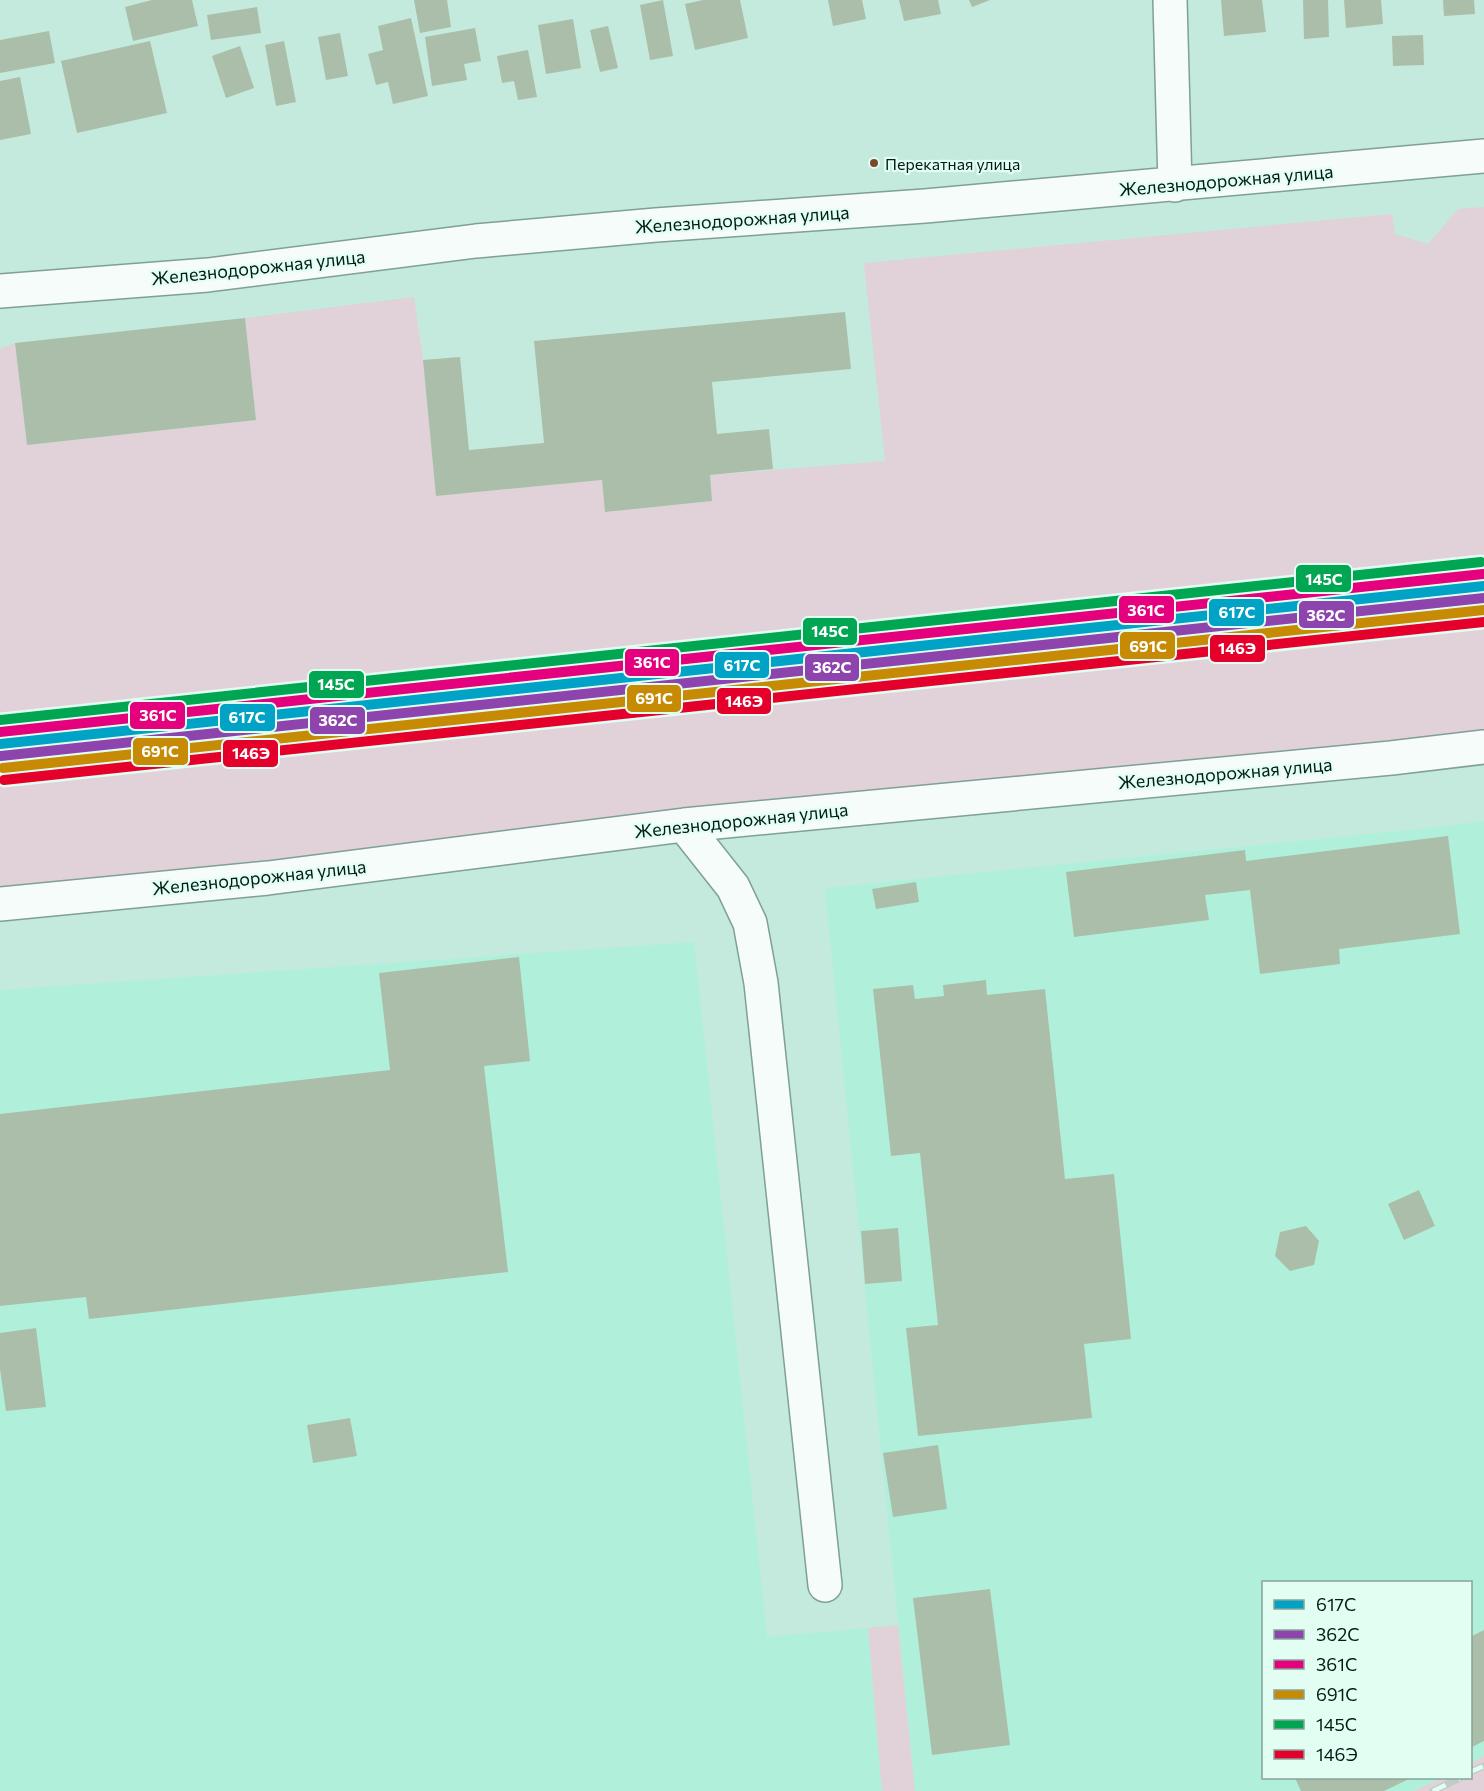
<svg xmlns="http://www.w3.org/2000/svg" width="1484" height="1791" viewBox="0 0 1484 1791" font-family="Commissioner,sans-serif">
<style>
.built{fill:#b0f0db}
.green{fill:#e1d1d9}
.building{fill:#abbea9}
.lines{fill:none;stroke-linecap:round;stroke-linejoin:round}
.minor-casing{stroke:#809f96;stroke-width:36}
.minor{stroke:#f6fcfa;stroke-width:33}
.rail-casing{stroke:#c0ccc9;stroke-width:7}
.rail{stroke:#e2fef3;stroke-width:4.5;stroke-dasharray:14;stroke-linecap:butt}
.rail-1-casing{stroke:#e2fef3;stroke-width:15}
.rail-2-casing{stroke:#e2fef3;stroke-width:15}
.rail-3-casing{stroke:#e2fef3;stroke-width:15}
.rail-4-casing{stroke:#e2fef3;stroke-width:15}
.rail-5-casing{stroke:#e2fef3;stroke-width:15}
.rail-6-casing{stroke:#e2fef3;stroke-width:15}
.rail-1{stroke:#00a2c5;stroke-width:10}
.rail-2{stroke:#8e44ad;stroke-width:10}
.rail-3{stroke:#e5007d;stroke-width:10}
.rail-4{stroke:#c68a04;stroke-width:10}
.rail-5{stroke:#00a651;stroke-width:10}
.rail-6{stroke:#e4002b;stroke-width:10}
.bus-dot{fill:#7a4b2a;stroke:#e2fef3;stroke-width:2}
.labels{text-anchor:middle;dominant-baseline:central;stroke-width:4.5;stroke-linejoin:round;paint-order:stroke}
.bus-label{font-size:16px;fill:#001c14;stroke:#e2fef3;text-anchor:start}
.street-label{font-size:18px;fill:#001c14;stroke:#e2fef3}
.line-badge{stroke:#e2fef3;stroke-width:2}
.badge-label{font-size:16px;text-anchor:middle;font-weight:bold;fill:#fff}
</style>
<rect width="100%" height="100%" fill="#c3eadd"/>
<!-- built -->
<path class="built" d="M 1484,821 L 1484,1757 L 1471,1764 L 1470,1582 L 1264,1582 L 1264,1778 L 1442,1778 L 1415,1791 L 915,1791 L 825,888 L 1430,828 Z
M 694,942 L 767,1637 L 868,1628 L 882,1791 L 0,1791 L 0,990 Z"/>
<!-- green -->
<path class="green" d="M 1484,207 L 1484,747 L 0,904 L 0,349 L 15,343 L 27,445 L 256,420 L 245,318 L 414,297 L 423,360 L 436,496 L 602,480 L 605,512 L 712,501 L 710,475 L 885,461 L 864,263 L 1392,214 L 1395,234 L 1428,244 L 1458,209 Z
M 898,1625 L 915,1791 L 882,1791 L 868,1628 Z
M 1484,1756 L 1484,1791 L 1414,1791 L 1442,1778 L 1470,1778 L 1471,1763 Z"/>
<!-- building -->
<path class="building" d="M 152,0 L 192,0 L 198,26 L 133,41 L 125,7 Z
M 414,0 L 447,0 L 451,27 L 420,33 Z
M 663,0 L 673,56 L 650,60 L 640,5 Z
M 703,0 L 740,0 L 748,38 L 695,50 L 685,4 Z
M 828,0 L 862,0 L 866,19 L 833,26 Z
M 899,0 L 938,0 L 941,14 L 904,21 Z
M 969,0 L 990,0 L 972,7 Z
M 1221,0 L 1262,0 L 1266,32 L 1224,36 Z
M 1303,0 L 1328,0 L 1329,37 L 1304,39 Z
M 1344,0 L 1381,0 L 1383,24 L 1346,28 Z
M 1443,0 L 1474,0 L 1475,14 L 1444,16 Z
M 257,7 L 261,33 L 211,40 L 207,15 Z
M 411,18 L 428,96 L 393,104 L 388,82 L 376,85 L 368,54 L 383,50 L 378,26 Z
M 573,19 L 581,68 L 546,74 L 538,25 Z
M 608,26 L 618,68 L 600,72 L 590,30 Z
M 475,28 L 481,61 L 464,64 L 467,80 L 432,86 L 425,37 Z
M 49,31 L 55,63 L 0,73 L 0,40 Z
M 340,33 L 348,76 L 326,80 L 318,37 Z
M 1423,35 L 1424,65 L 1393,66 L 1392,36 Z
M 150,41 L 167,113 L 77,133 L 61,61 Z
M 284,41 L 296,102 L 276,106 L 265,45 Z
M 240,46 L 254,88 L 226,98 L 212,56 Z
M 528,50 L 537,97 L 518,100 L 514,81 L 502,83 L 497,56 Z
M 20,77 L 31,134 L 0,140 L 0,81 Z
M 845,312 L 851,369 L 712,382 L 717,434 L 769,429 L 773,469 L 710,475 L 712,501 L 605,512 L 602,480 L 436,496 L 423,360 L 460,357 L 469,450 L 544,443 L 534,341 Z
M 245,318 L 256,420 L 27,445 L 15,343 Z
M 1448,836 L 1460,934 L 1339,949 L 1340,964 L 1260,974 L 1250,890 L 1205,895 L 1209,920 L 1074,937 L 1066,872 L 1245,850 L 1246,861 Z
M 916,882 L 919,902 L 876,909 L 872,889 Z
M 519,957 L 530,1061 L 484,1066 L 508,1272 L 89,1319 L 86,1297 L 0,1306 L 0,1114 L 390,1070 L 379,973 Z
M 986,980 L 987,995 L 1045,989 L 1065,1179 L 1114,1174 L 1131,1339 L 1084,1344 L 1092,1418 L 918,1436 L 906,1328 L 938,1325 L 920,1153 L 891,1156 L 873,989 L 913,985 L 915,999 L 944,996 L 943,985 Z
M 1419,1190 L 1435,1226 L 1404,1240 L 1388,1204 Z
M 1306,1226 L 1319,1241 L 1314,1265 L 1290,1271 L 1275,1256 L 1280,1232 Z
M 898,1228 L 902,1281 L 865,1284 L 861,1231 Z
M 36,1328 L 46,1407 L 6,1411 L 0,1369 L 0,1333 Z
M 350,1418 L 357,1456 L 313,1463 L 307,1425 Z
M 938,1445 L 947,1509 L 893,1517 L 883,1453 Z
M 990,1589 L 1010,1745 L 932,1755 L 913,1598 Z
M 1484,1630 L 1484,1741 L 1470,1748 L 1470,1637 Z
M 1295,1778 L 1411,1778 L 1384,1791 L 1301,1791 Z"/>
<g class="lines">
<!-- minor casing -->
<g class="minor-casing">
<path id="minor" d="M 1170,0 L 1175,185
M 0,291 L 208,275 L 476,241 L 656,225 L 925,206 L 1484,156
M 684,825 L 733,887 L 750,923 L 761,983 L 825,1585
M 0,904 L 268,878 L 684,825 L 1391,758 L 1484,747"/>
</g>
<!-- minor -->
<use href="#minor" class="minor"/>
<!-- rail casing -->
<g class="rail-casing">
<path id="rail" d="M 1470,1772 L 1484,1766
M 1433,1791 L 1460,1778"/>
</g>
<!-- rail -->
<use href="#rail" class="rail"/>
<!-- rail-1 casing -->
<g class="rail-1-casing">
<path id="rail-1" d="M 0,744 L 1484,586"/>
</g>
<!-- rail-2 casing -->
<g class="rail-2-casing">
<path id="rail-2" d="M 1,756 L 1484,598"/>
</g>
<!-- rail-3 casing -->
<g class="rail-3-casing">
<path id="rail-3" d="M 0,732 L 1483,574"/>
</g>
<!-- rail-4 casing -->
<g class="rail-4-casing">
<path id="rail-4" d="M 3,768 L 1484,610"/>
</g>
<!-- rail-5 casing -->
<g class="rail-5-casing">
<path id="rail-5" d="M 0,720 L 1481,562"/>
</g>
<!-- rail-6 casing -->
<g class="rail-6-casing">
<path id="rail-6" d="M 4,780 L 1484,622"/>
</g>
<!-- rail-1 -->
<use href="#rail-1" class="rail-1"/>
<!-- rail-2 -->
<use href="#rail-2" class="rail-2"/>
<!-- rail-3 -->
<use href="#rail-3" class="rail-3"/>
<!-- rail-4 -->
<use href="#rail-4" class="rail-4"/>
<!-- rail-5 -->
<use href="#rail-5" class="rail-5"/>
<!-- rail-6 -->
<use href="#rail-6" class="rail-6"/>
</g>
<!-- markers -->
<circle class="bus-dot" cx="874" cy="163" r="5"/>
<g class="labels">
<!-- bus labels -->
<g class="bus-label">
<text x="885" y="163">Перекатная улица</text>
</g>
<!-- street labels -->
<g class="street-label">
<text transform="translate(1226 180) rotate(-5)">Железнодорожная улица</text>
<text transform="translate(742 219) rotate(-4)">Железнодорожная улица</text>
<text transform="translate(258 267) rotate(-6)">Железнодорожная улица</text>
<text transform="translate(1225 773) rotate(-5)">Железнодорожная улица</text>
<text transform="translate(741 820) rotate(-6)">Железнодорожная улица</text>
<text transform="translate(259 877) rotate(-6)">Железнодорожная улица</text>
</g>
</g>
<g class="line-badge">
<rect x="1295" y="564" width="57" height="29" rx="6" fill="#00a651"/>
<rect x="1118" y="595" width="57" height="29" rx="6" fill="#e5007d"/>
<rect x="1208" y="598" width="57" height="29" rx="6" fill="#00a2c5"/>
<rect x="1298" y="600" width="57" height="29" rx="6" fill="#8e44ad"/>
<rect x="802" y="617" width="56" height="29" rx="6" fill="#00a651"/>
<rect x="1119" y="631" width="57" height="29" rx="6" fill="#c68a04"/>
<rect x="1209" y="634" width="57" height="29" rx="6" fill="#e4002b"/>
<rect x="624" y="648" width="56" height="29" rx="6" fill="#e5007d"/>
<rect x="714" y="651" width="56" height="28" rx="6" fill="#00a2c5"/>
<rect x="804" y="653" width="56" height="29" rx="6" fill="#8e44ad"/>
<rect x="308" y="670" width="57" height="29" rx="6" fill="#00a651"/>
<rect x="626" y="684" width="56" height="29" rx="6" fill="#c68a04"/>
<rect x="716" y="687" width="56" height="28" rx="6" fill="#e4002b"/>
<rect x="129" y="701" width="57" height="29" rx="6" fill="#e5007d"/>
<rect x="219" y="703" width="57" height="29" rx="6" fill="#00a2c5"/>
<rect x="309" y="706" width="57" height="29" rx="6" fill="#8e44ad"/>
<rect x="132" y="737" width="57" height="29" rx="6" fill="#c68a04"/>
<rect x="222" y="739" width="57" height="29" rx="6" fill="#e4002b"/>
</g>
<g class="badge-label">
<text x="1324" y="585">145С</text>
<text x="1146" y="616">361С</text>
<text x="1237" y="618">617C</text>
<text x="1326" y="621">362С</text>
<text x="830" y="637">145С</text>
<text x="1148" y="652">691С</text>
<text x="1237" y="654">146Э</text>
<text x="652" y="668">361С</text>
<text x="742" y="671">617C</text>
<text x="832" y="673">362С</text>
<text x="336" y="690">145С</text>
<text x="654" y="704">691С</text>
<text x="744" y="707">146Э</text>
<text x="158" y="721">361С</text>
<text x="247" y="723">617C</text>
<text x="338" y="726">362С</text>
<text x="160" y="757">691С</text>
<text x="251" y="759">146Э</text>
</g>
<!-- legend -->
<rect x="1262" y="1581" width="210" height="198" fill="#e2fef3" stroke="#88a49a" stroke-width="1.5"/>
<rect x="1274" y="1600" width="30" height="9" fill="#00a2c5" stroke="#88a49a" stroke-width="1.5"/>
<text x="1316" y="1611" font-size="18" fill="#001c14">617C</text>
<rect x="1274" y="1630" width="30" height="9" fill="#8e44ad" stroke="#88a49a" stroke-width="1.5"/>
<text x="1316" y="1641" font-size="18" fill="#001c14">362С</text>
<rect x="1274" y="1660" width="30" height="9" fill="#e5007d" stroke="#88a49a" stroke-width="1.5"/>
<text x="1316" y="1671" font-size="18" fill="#001c14">361С</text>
<rect x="1274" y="1690" width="30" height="9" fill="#c68a04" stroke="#88a49a" stroke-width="1.5"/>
<text x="1316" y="1701" font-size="18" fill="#001c14">691С</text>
<rect x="1274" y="1720" width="30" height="9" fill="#00a651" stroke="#88a49a" stroke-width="1.5"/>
<text x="1316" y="1731" font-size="18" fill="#001c14">145С</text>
<rect x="1274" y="1750" width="30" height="9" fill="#e4002b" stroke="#88a49a" stroke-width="1.5"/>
<text x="1316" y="1761" font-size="18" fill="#001c14">146Э</text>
</svg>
